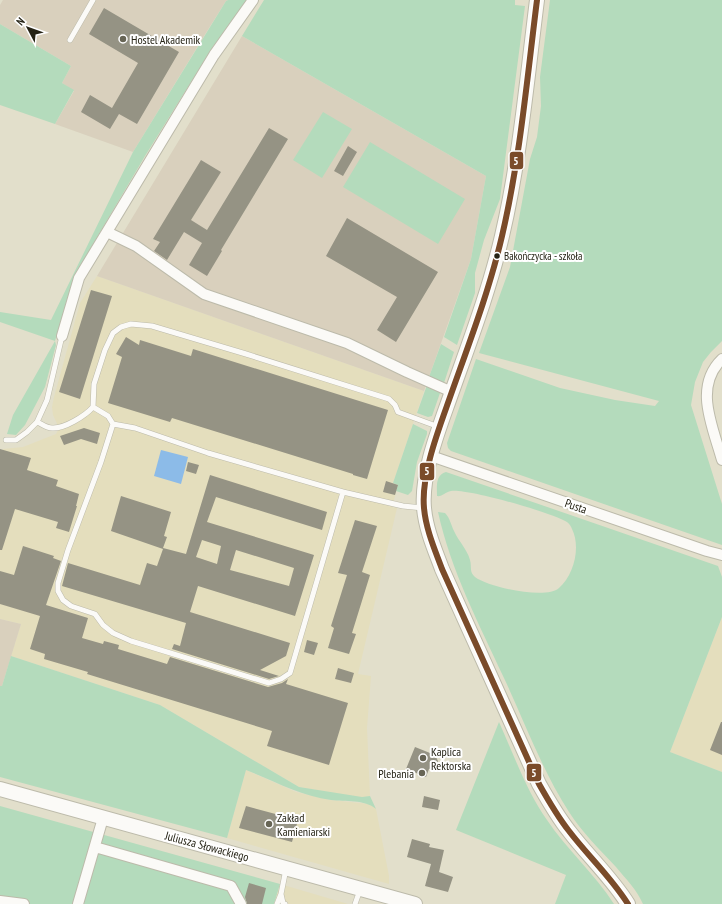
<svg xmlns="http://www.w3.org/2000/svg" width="722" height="904" viewBox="0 0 722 904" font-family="'PT Sans Narrow',sans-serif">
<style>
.built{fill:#e4debd}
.education{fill:#d9d0bd}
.green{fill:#b4dbbc}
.water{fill:#8cbbe8}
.building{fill:#959384;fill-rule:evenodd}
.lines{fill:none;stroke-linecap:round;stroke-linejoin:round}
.lane-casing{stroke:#bcbaaa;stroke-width:6}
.street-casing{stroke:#bcbaaa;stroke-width:12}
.secondary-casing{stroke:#bcbaaa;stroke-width:16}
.lane{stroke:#fbfaf7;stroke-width:5}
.street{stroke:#fbfaf7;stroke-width:10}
.secondary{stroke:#fbfaf7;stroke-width:14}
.bus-1-casing{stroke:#fff;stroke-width:9}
.bus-1{stroke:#7a4b2a;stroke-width:6}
.poi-dot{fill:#676555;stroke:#fff;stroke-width:1.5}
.bus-dot{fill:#252315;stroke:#fff;stroke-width:1.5}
.labels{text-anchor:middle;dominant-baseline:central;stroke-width:4;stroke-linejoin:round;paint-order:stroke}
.bus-label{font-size:11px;fill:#252315;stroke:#fff;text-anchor:start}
.poi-label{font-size:12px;fill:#252315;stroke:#fff;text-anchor:start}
.street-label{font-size:12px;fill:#252315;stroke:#fff}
.line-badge{stroke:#fff;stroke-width:1.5}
.badge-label{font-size:11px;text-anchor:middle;font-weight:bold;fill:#fff}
</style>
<rect width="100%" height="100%" fill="#e2dfcb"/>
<!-- built -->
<path class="built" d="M 97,276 L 424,391 L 393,483 L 398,485 L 392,507 L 397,508 L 358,674 L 371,676 L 367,728 L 370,796 L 363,798 L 299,787 L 160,705 L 11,656 L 21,624 L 0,619 L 0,460 L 3,449 L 23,447 L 56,434 L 59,428 L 53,415 L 52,407 L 54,397 L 80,303 Z
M 722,617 L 722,772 L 670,752 Z
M 246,770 L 296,792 L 330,800 L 370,804 L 376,809 L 389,876 L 389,884 L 227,838 Z
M 280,884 L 348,904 L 274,904 Z"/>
<!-- education -->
<path class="education" d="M 3,0 L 228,0 L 226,1 L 209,28 L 133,152 L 55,124 L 74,91 L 62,83 L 71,66 L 0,24 L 0,5 Z
M 242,36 L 486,176 L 471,259 L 424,391 L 97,276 Z
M 0,619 L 21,624 L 2,686 L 0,686 Z"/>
<!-- green -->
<path class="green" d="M 228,0 L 248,0 L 214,45 L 145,156 L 76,273 L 55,341 L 56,345 L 45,387 L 25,425 L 16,435 L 7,434 L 13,415 L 55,341 L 0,322 L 0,312 L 51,320 L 133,152 L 226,1 Z
M 264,0 L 515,0 L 515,5 L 525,6 L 500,199 L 484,240 L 475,273 L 475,293 L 457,345 L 444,337 L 471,259 L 486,176 L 242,36 Z
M 550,0 L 722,0 L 722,341 L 711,352 L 703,362 L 695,382 L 691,405 L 722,504 L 722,545 L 451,451 L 448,448 L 447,443 L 476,359 L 560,388 L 615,400 L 655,406 L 659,401 L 479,353 L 510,267 L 530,159 L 537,137 L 541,106 L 540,77 Z
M 0,24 L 71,66 L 62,83 L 74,90 L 55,124 L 0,105 Z
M 323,112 L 352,129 L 322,178 L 293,160 Z
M 370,142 L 465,199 L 438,244 L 343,187 Z
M 441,344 L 454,352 L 444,383 L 429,377 Z
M 427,385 L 438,390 L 440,393 L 432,416 L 428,417 L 417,413 Z
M 413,424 L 427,431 L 427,434 L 417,462 L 412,491 L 408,495 L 396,491 L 398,485 L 393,483 Z
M 446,472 L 718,566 L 722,577 L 722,617 L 670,752 L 722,772 L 722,904 L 643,904 C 637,890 626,879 616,867 C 600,850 582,832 569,812 C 542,770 525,723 504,678 C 479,624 451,571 438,512 L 445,513 C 450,518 451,525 454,531 C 459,542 467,549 470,560 C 472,567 469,572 475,577 C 488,587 546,600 559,588 C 574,575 581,547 572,529 C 571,527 570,524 567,522 C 553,513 466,488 451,491 C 445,492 442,497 437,496 C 437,487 435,475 446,472 Z
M 11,656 L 160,705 L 299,787 L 362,797 L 370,796 L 376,809 C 365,799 345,802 331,800 C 301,796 274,781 246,770 L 227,838 L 0,777 L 0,686 L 2,686 Z
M 499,722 C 513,753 527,792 547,820 C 567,850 595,874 614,904 L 555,904 L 566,875 L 456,830 Z
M 0,806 L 280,884 L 274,904 L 0,904 Z"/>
<!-- water -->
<path class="water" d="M 161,450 L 188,457 L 181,484 L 154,476 Z"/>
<!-- building -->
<path class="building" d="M 104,8 L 179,52 L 137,124 L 119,114 L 110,129 L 81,112 L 90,95 L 112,108 L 138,63 L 89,34 Z
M 269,128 L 288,139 L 221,250 L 222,251 L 207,276 L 189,265 L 202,243 L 184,232 L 167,260 L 154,251 L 160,242 L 153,239 L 201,160 L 221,172 L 191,220 L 207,230 Z
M 348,146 L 357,152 L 343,176 L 334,171 Z
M 347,218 L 438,272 L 396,342 L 377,330 L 397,297 L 326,256 Z
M 91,290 L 112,296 L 80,399 L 59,392 Z
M 126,337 L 139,345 L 140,340 L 191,356 L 193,349 L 388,410 L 367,479 L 353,475 L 353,474 L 172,418 L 170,422 L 108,403 L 122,357 L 116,354 Z
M 84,428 L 100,433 L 97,444 L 81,439 L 64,445 L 60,436 Z
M 0,449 L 31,458 L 27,470 L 58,480 L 56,486 L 79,494 L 76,506 L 77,506 L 69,532 L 56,528 L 58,522 L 15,509 L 2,550 L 0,550 Z
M 188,462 L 199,465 L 196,474 L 186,471 Z
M 210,475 L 327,512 L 322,530 L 216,497 L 207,522 L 314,555 L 295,616 L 198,586 L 190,612 L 290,643 L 286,656 L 260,670 L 279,676 L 269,679 L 172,649 L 174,644 L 180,646 L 186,623 L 62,586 L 68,563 L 140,585 L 147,563 L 157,566 L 163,549 L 111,531 L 121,496 L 171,512 L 164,536 L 167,537 L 163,548 L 186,554 ZM 202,540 L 221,546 L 217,564 L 196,557 ZM 236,550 L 294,568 L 289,586 L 230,570 Z
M 386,481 L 398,485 L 395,495 L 383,492 Z
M 355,520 L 377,526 L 362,572 L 370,575 L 352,633 L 356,634 L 349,654 L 328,648 L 334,628 L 331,626 L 347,575 L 338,573 Z
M 23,546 L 54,556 L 53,558 L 61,561 L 46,605 L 88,618 L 82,638 L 103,644 L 104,641 L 119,645 L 118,649 L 167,664 L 170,657 L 268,687 L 282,683 L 288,679 L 286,684 L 348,703 L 329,765 L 267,746 L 272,731 L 87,674 L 88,672 L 44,659 L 45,654 L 30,649 L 40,616 L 0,604 L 0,571 L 14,575 Z
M 307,640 L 318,643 L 314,655 L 304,652 Z
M 338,668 L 354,673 L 351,683 L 335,679 Z
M 721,722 L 722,722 L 722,755 L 710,750 Z
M 415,747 L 435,755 L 438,761 L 436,766 L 429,769 L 426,777 L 406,769 Z
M 424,796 L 440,800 L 438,810 L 422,807 Z
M 246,806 L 298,820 L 292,842 L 239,828 Z
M 412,839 L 430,844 L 429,847 L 444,850 L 439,872 L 453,877 L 448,892 L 425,886 L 431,864 L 407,857 Z
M 249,883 L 266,888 L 262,904 L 247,904 L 245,897 Z"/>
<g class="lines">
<!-- lane casing -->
<g class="lane-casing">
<path id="lane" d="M 70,40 L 93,0
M 93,407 L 94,384 L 105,350 L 113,333 L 121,327 L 131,324 L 152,326 L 246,354 L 389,399 L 395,405 L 398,412 L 439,427
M 37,422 C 42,424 46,428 52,428 C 64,429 85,416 93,407 L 108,416 L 113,424 L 135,428 L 208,453 L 343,492 L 403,506 L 423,508
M 113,424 L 101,462 L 68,550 L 58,583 L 58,591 L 63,600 L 71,606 L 95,614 L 103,625 L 113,633 L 131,641 L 269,683 L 281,679 L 290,673 L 343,492
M 6,440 L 16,440 L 27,432 L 37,422 L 47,400 L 62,336
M 277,904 L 281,894
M 285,904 L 283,903 L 281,894 L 286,869
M 355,904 L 360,890"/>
</g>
<!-- street casing -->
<g class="street-casing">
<path id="street" d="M 107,232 L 136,246 L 204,294 L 347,343 L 407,372 L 452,392
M 62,336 L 79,278 L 214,55 L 253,0
M 722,359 C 693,387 713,427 722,460
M 431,456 L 707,551 L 722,555
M 95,847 L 231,886 L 241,904
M 0,901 L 24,904
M 78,904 L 103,818"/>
</g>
<!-- secondary casing -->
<g class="secondary-casing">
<path id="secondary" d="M 537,0 C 527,79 520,159 502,236 C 489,292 468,346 449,400 C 438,431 421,475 424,508 C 426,530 435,550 442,569 L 539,784 C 548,800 557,816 569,831 C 588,856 611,877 628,904
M 0,789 L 415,904"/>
</g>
<!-- lane -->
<use href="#lane" class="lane"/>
<!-- street -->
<use href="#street" class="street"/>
<!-- secondary -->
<use href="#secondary" class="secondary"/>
<!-- bus-1 casing -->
<g class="bus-1-casing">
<path id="bus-1" d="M 537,0 C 527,79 520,159 502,236 C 489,292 468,346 449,400 C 438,431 421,475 424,508 C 426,530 435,550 442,569 L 539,784 C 548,800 557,816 569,831 C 588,856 611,877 628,904"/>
</g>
<!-- bus-1 -->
<use href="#bus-1" class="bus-1"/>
</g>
<!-- markers -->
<g class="poi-dot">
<circle cx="123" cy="39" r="4"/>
<circle cx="423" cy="758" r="4"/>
<circle cx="422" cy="773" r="4"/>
<circle cx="269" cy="824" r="4"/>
</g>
<circle class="bus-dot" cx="497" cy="256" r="3.5"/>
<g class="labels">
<!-- bus labels -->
<g class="bus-label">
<text x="504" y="256">Bakończycka - szkoła</text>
</g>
<!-- poi labels -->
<g class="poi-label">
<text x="131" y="39">Hostel Akademik</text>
<text x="431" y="751">Kaplica<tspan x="431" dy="14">Rektorska</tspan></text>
<text x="414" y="773" text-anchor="end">Plebania</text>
<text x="277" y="817">Zakład<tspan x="277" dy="14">Kamieniarski</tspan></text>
</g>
<!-- street labels -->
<g class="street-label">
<text transform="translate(576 506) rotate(19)">Pusta</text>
<text transform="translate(207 846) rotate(15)">Juliusza Słowackiego</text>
</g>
</g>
<g class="line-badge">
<rect x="509" y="151" width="15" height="19" rx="4" fill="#7a4b2a"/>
<rect x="419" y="462" width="16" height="19" rx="4" fill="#7a4b2a"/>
<rect x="526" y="763" width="16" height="19" rx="4" fill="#7a4b2a"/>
</g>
<g class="badge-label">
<text x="516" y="165">5</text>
<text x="427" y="475">5</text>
<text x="534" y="777">5</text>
</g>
<!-- north arrow -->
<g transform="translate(28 28) rotate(311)" stroke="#ffffff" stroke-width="3" paint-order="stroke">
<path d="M0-3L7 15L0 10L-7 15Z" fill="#252315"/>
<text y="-6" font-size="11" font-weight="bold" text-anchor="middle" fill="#252315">N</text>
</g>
</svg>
